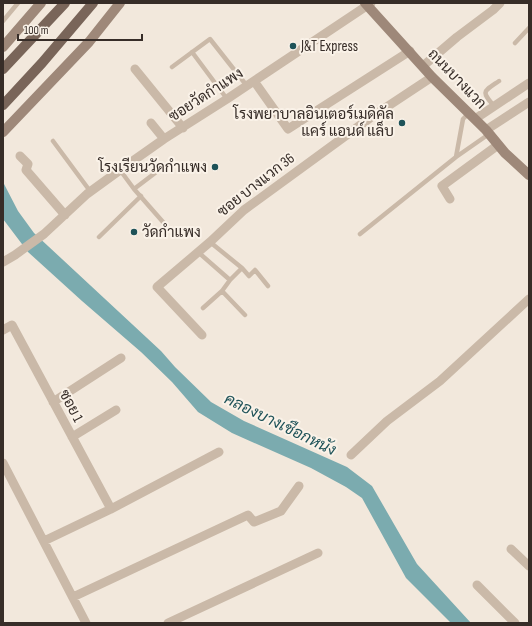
<svg xmlns="http://www.w3.org/2000/svg" width="532" height="626" viewBox="0 0 532 626" font-family="'Sofia Sans Condensed',Sarabun,sans-serif">
<style>
.water{fill:#7babaf}
.lines{fill:none;stroke-linecap:round;stroke-linejoin:round}
.lane{stroke:#cab9a8;stroke-width:4.5}
.street{stroke:#cab9a8;stroke-width:9}
.secondary{stroke:#9e8879;stroke-width:10}
.primary{stroke:#796559;stroke-width:10}
.poi-dot{fill:#1e5258;stroke:#faf2e8;stroke-width:1.5}
.labels{text-anchor:middle;dominant-baseline:central;stroke-width:4;stroke-linejoin:round;paint-order:stroke}
.poi-label{font-size:15px;fill:#372d28;stroke:#faf2e8;text-anchor:start}
.street-label{font-size:15px;fill:#372d28;stroke:#faf2e8}
.water-label{font-size:16px;font-style:italic;fill:#1e5258;stroke:#faf2e8}
</style>
<rect width="100%" height="100%" fill="#f2e8dc"/>
<!-- water -->
<path class="water" d="M 3,182 L 18,211 L 34,233 L 161,351 L 175,367 L 211,402 L 244,421 L 347,467 L 372,486 L 417,564 L 471,623 L 451,623 L 406,578 L 362,498 L 346,487 L 311,468 L 232,433 L 198,412 L 172,382 L 141,352 L 82,301 L 28,252 L 3,219 Z"/>
<g class="lines">
<!-- lane -->
<path class="lane" d="M 3,21 L 18,3
M 515,43 L 529,28
M 192,52 L 227,99
M 172,67 L 210,39 L 247,86
M 494,106 C 481,91 483,92 499,81
M 53,141 L 90,191
M 456,157 L 489,134
M 120,170 L 134,189 L 163,222
M 134,189 L 159,170
M 360,234 L 456,157 L 463,119 L 469,113
M 99,237 L 141,196
M 210,242 L 242,268 L 249,276 L 255,270 L 268,286
M 198,252 L 230,280
M 222,291 L 245,315
M 203,308 L 222,291 L 230,280 L 242,268"/>
<!-- street -->
<path class="street" d="M 423,66 L 457,37 L 493,10 L 500,3
M 135,69 L 183,128
M 254,81 L 288,129 L 410,51
M 475,119 L 529,83
M 151,123 L 164,139
M 486,130 L 529,102
M 20,156 L 28,164 L 26,170 L 65,215
M 450,199 L 442,186 L 498,145
M 3,262 L 15,255 L 44,234 L 87,194 L 120,170 L 164,139 L 227,99 L 371,3
M 3,330 L 12,325 L 111,509
M 202,335 L 157,287 L 210,242 L 244,210 L 370,118 L 432,77
M 53,402 L 121,358
M 72,437 L 116,410
M 351,455 L 387,421 L 440,381 L 529,299
M 3,463 L 86,623
M 44,541 L 111,509 L 219,452
M 511,549 L 529,566
M 477,585 L 515,623
M 73,597 L 248,515 L 254,522 L 281,511 L 299,486
M 168,623 L 318,553"/>
<!-- secondary -->
<path class="secondary" d="M 365,3 L 432,77 L 486,130 L 505,153 L 529,175
M 3,47 L 41,3
M 3,132 L 89,42 L 120,3"/>
<!-- primary -->
<path class="primary" d="M 3,69 L 65,3
M 3,105 L 42,63 L 93,3"/>
</g>
<!-- markers -->
<g class="poi-dot">
<circle cx="293" cy="46" r="4"/>
<circle cx="402" cy="123" r="4"/>
<circle cx="215" cy="167" r="4"/>
<circle cx="134" cy="232" r="4"/>
</g>
<g class="labels">
<!-- poi labels -->
<g class="poi-label">
<text x="301" y="46">J&amp;T Express</text>
<text x="394" y="114" text-anchor="end">โรงพยาบาลอินเตอร์เมดิคัล<tspan x="394" dy="17">แคร์ แอนด์ แล็บ</tspan></text>
<text x="207" y="167" text-anchor="end">โรงเรียนวัดกำแพง</text>
<text x="142" y="232">วัดกำแพง</text>
</g>
<!-- street labels -->
<g class="street-label">
<text transform="translate(457 79) rotate(46)">ถนนบางแวก</text>
<text transform="translate(206 95) rotate(-33)">ซอยวัดกำแพง</text>
<text transform="translate(256 185) rotate(-38)">ซอย บางแวก 36</text>
<text transform="translate(71 406) rotate(62)">ซอย 1</text>
</g>
<!-- water labels -->
<g class="water-label">
<text transform="translate(280 425) rotate(26)">คลองบางเชือกหนัง</text>
</g>
</g>
<!-- border -->
<rect width="532" height="626" fill="none" stroke="#372d28" stroke-width="8"/>
<!-- scale -->
<path d="M18 34v6h124v-6" fill="none" stroke="#372d28" stroke-width="2"/>
<text x="24" y="34" font-size="12" fill="#372d28" stroke="#faf2e8" stroke-width="3" paint-order="stroke">100 m</text>
</svg>
